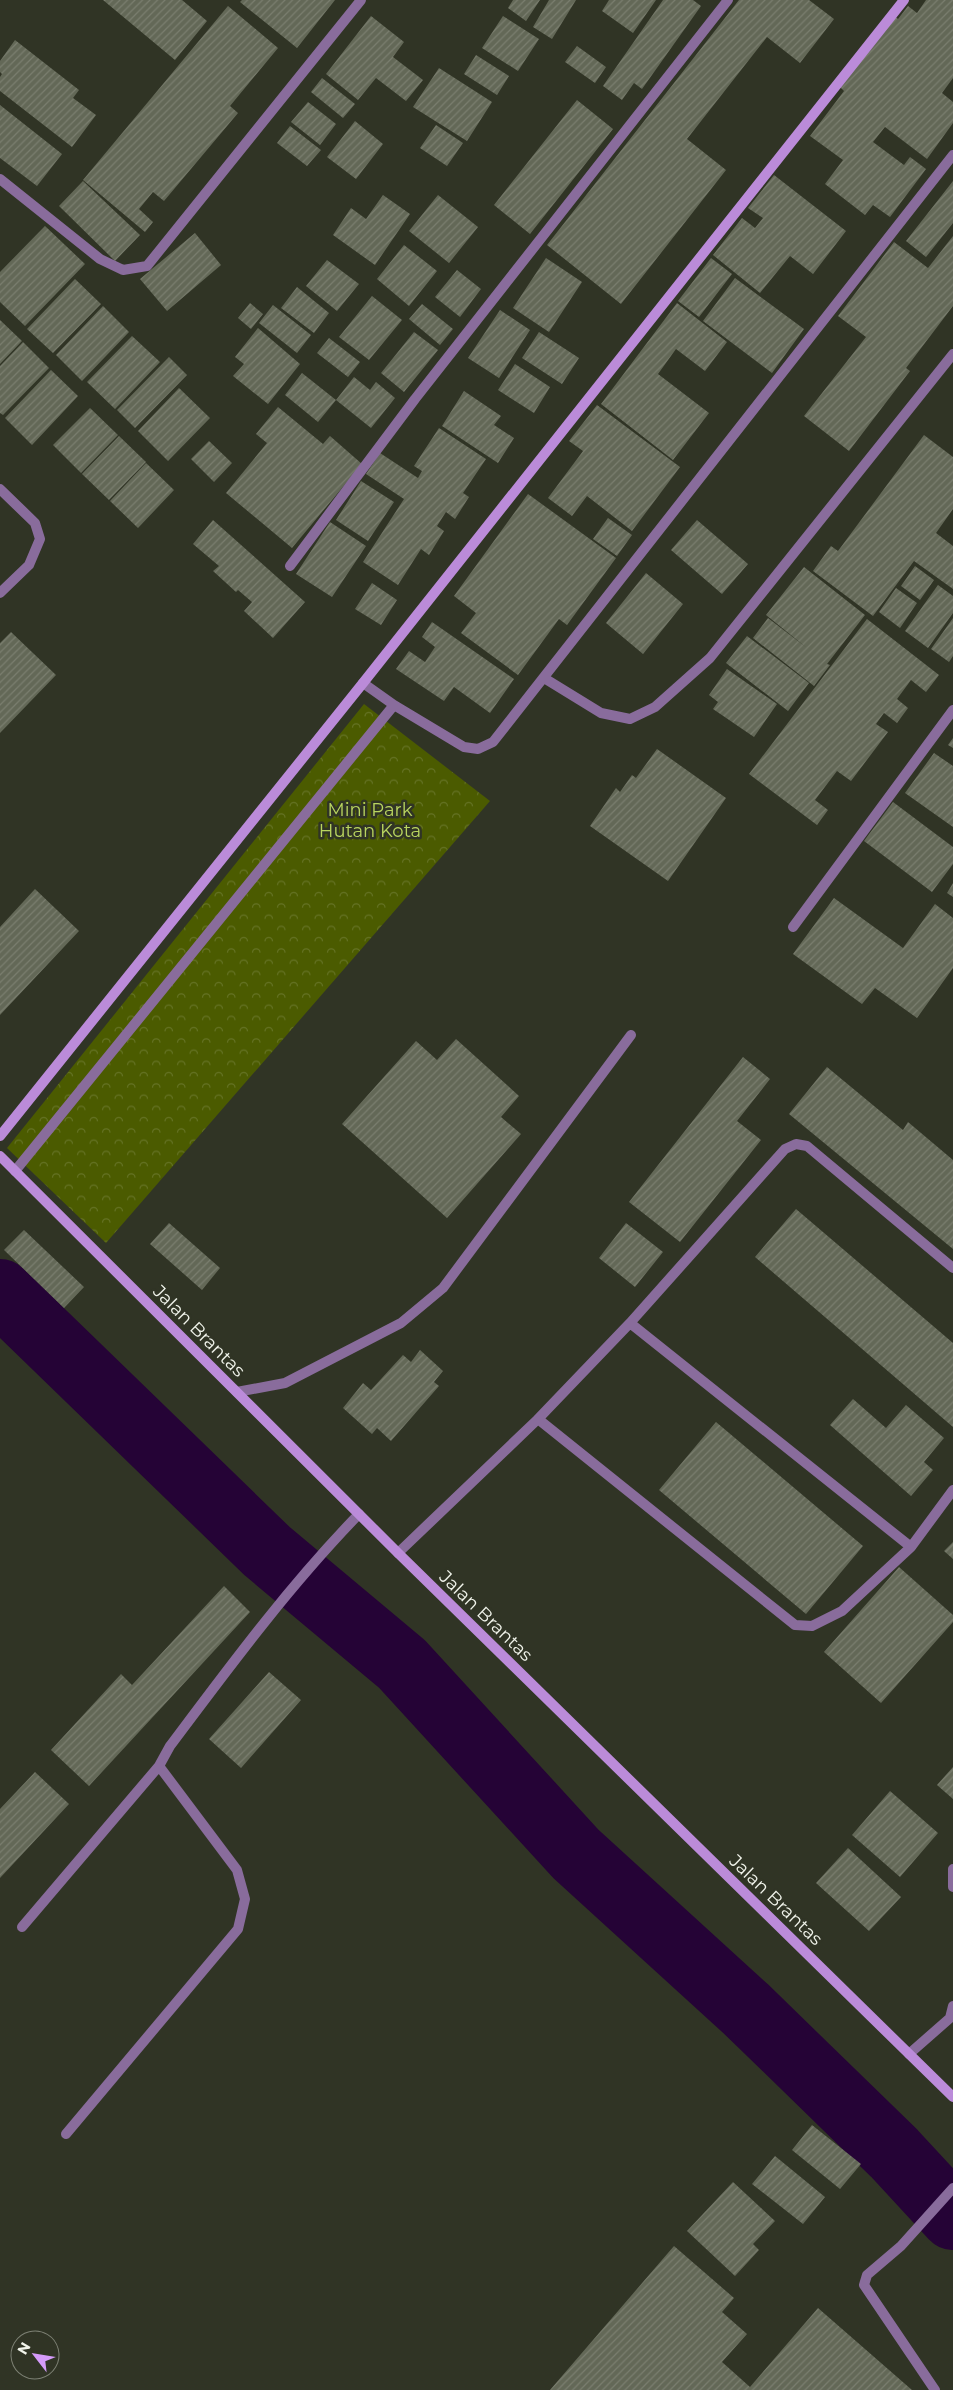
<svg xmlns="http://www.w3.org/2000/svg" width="953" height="2390" viewBox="0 0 953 2390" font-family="Montserrat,sans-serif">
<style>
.forest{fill:url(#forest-crowns)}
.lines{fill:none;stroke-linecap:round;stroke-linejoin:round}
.river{stroke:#250336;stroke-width:66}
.building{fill:url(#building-hatch)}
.service{stroke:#896c9c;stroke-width:10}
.minor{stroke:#896c9c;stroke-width:10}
.secondary{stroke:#bb8bd9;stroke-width:10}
.labels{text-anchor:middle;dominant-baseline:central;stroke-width:5;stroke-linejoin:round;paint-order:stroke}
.park-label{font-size:18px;fill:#b9d55f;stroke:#303425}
.street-label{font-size:18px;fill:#f1f4eb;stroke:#303425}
</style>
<defs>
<pattern id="forest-crowns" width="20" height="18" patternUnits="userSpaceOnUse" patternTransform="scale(1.25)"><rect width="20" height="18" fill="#4b5b00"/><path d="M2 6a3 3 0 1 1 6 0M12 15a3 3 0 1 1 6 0" fill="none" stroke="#657325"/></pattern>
<pattern id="building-hatch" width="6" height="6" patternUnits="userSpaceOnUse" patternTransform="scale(1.25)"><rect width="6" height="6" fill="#636857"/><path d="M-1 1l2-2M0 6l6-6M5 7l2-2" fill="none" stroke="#7a7e6f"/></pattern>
</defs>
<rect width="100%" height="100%" fill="#303425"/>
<!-- forest -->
<path class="forest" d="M 364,704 L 490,801 L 106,1243 L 7,1148 Z"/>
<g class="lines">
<!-- river -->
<path class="river" d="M 0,1292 L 267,1551 L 402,1664 L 576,1854 L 746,2009 L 894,2153 L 953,2217"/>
</g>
<!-- building -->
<path class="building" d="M 103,0 L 182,0 L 207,21 L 175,60 Z
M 242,0 L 335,0 L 297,48 L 240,2 Z
M 513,0 L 540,0 L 526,21 L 508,8 Z
M 549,0 L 576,0 L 552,39 L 533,27 Z
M 609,0 L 656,0 L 633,33 L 602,11 Z
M 663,0 L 693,0 L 701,6 L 642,89 L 634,83 L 622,100 L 603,86 Z
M 739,0 L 809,0 L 834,19 L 800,63 L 767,37 L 687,139 L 726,170 L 621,304 L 547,245 Z
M 926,0 L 953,0 L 953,78 L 942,93 L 953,102 L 953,123 L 927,159 L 885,127 L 873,142 L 904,165 L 910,157 L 926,169 L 890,217 L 873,205 L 865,215 L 825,184 L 843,160 L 810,136 L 844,91 L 840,87 L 893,15 L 898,19 L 908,6 L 917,13 Z
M 228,6 L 278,48 L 230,106 L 238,113 L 164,201 L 153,192 L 139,209 L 153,222 L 145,232 L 83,180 Z
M 371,16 L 404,42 L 393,57 L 423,80 L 406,101 L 376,78 L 358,100 L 326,74 Z
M 503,16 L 539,39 L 518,71 L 482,48 Z
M 15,40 L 79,90 L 73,98 L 96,115 L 72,147 L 0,91 L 0,77 L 2,74 L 0,72 L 0,61 Z
M 577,46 L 606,67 L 595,83 L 565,62 Z
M 476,55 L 509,76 L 497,95 L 464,74 Z
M 439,68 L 492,102 L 467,141 L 413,107 Z
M 322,78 L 355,104 L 343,118 L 311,92 Z
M 577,100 L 613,129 L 530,234 L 494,205 Z
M 308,102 L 336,124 L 320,145 L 291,122 Z
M 0,105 L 62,154 L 37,186 L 0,158 Z
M 355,121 L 383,144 L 356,179 L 327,157 Z
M 436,125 L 463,143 L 447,166 L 420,148 Z
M 290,126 L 321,150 L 307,166 L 277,143 Z
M 774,175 L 846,231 L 813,274 L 790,256 L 760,293 L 713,255 L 742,218 L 755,228 L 763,218 L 748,208 Z
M 83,181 L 140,235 L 115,261 L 59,206 Z
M 953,181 L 953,223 L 926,257 L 906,241 Z
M 383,195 L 410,214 L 375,265 L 333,235 L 351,208 L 366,219 Z
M 438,195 L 478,227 L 449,263 L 409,231 Z
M 45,226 L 85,264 L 25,326 L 0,302 L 0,272 Z
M 195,233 L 221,265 L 167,311 L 140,279 Z
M 953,236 L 953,306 L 906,368 L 910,371 L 849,451 L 804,416 L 866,337 L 838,316 L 894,242 L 928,268 Z
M 404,245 L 437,271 L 409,306 L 377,279 Z
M 546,258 L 582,282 L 549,332 L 513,308 Z
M 711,258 L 732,274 L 699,317 L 678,301 Z
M 327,260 L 359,284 L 337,311 L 306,286 Z
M 457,270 L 481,289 L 460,317 L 435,297 Z
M 735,278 L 804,329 L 772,373 L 703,321 Z
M 75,279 L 101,304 L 53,353 L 27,329 Z
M 297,287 L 329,313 L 314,333 L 281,308 Z
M 372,296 L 402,320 L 369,360 L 339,337 Z
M 250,303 L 263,314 L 251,329 L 238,318 Z
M 677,303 L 727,342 L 705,371 L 676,349 L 658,374 L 709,413 L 673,460 L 601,404 Z
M 422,304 L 453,329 L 440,345 L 409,319 Z
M 273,305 L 311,335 L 297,353 L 259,323 Z
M 103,306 L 129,332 L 82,381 L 56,355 Z
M 500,310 L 530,330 L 499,378 L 468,358 Z
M 0,320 L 22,341 L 0,364 Z
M 258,328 L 300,364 L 268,404 L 233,376 L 244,364 L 235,357 Z
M 414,332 L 438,350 L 404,392 L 381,373 Z
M 539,332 L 579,358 L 562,384 L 522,358 Z
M 132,336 L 160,362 L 115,409 L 87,382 Z
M 329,338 L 360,362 L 348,377 L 317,353 Z
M 23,342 L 49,368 L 3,415 L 0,413 L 0,366 Z
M 169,357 L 187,375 L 135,428 L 117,410 Z
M 515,364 L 550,387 L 534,413 L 498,390 Z
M 51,370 L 78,396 L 32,445 L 5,418 Z
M 302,373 L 336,400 L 318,422 L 285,395 Z
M 354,377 L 370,390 L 376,382 L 395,398 L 371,428 L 336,400 Z
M 179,388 L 210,418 L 168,461 L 138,431 Z
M 464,391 L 501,416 L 494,425 L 514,438 L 498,463 L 442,426 Z
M 597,405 L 680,467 L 632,531 L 587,496 L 572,516 L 548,498 L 583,451 L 569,441 Z
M 278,407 L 323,444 L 330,436 L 362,464 L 292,548 L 226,493 L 267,443 L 256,434 Z
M 90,408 L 118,435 L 81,473 L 53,445 Z
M 439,428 L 486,459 L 463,493 L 469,497 L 455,519 L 446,512 L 437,526 L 444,531 L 429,555 L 421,549 L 398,585 L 363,562 L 404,499 L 366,474 L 380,453 L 418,478 L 422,471 L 414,466 Z
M 924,435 L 953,457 L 953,509 L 936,533 L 953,546 L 953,589 L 914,561 L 873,616 L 813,571 L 831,546 L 838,551 Z
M 119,436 L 146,462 L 109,500 L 82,474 Z
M 209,441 L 232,463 L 214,482 L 191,459 Z
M 146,463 L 174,490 L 138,528 L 110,501 Z
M 361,481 L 394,502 L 368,541 L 336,520 Z
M 528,494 L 616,558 L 567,625 L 559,619 L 518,675 L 461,633 L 476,613 L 454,596 Z
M 608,518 L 632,535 L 617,556 L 593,539 Z
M 213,520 L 305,602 L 273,638 L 244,611 L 252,602 L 238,590 L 236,592 L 213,571 L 219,566 L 193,544 Z
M 697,520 L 748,564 L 722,594 L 671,550 Z
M 330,522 L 366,546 L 332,597 L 296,574 Z
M 915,566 L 934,580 L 920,600 L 901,586 Z
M 804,567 L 865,615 L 827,664 L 830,665 L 814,686 L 753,638 L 768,618 L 807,648 L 766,615 Z
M 646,573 L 683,604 L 643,654 L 606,623 Z
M 372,583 L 397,600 L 381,625 L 355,609 Z
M 938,585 L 953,596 L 953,613 L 928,648 L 905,631 Z
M 896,588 L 917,603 L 900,628 L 879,612 Z
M 953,618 L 953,656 L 949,662 L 931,649 Z
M 867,619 L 939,675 L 926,692 L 911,680 L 897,699 L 908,708 L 897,723 L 884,713 L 876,724 L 888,732 L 851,781 L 837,771 L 815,800 L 828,810 L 817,825 L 749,774 Z
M 432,622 L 514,679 L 490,713 L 454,687 L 444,701 L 396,669 L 409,651 L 425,662 L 435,647 L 422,637 Z
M 11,632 L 56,675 L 0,733 L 0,643 Z
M 747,636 L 809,683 L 788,711 L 726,663 Z
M 727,669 L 777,704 L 754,737 L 713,709 L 718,702 L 709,695 Z
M 953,738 L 953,748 L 948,745 Z
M 657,749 L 726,798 L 668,881 L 590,826 L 616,788 L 620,792 L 632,775 L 636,778 Z
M 934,753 L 953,766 L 953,827 L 905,793 Z
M 893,802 L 953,847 L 953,864 L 932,892 L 864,841 Z
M 953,883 L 953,897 L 947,893 Z
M 35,889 L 79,931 L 0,1015 L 0,927 Z
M 834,898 L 903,948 L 935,904 L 953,918 L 953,968 L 917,1018 L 875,988 L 862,1004 L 793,954 Z
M 456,1039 L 519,1096 L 501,1117 L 521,1134 L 447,1218 L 342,1124 L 416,1041 L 437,1060 Z
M 743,1057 L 770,1079 L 737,1121 L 761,1140 L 680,1242 L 629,1202 Z
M 827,1067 L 903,1130 L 908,1122 L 953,1160 L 953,1249 L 789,1114 Z
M 796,1209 L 953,1343 L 953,1427 L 755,1257 Z
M 169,1223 L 220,1268 L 202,1290 L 150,1244 Z
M 626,1223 L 663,1252 L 635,1287 L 599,1258 Z
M 24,1230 L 84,1287 L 64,1308 L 4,1250 Z
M 420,1350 L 443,1371 L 434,1382 L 439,1386 L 391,1441 L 377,1428 L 372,1434 L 343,1408 L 363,1383 L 371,1390 L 403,1355 L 411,1362 Z
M 853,1399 L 886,1428 L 906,1405 L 944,1438 L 924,1462 L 933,1470 L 911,1496 L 830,1425 Z
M 716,1422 L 863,1546 L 806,1614 L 659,1490 Z
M 953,1542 L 953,1559 L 944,1551 Z
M 899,1567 L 953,1615 L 953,1622 L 881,1703 L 824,1652 Z
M 224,1586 L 250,1612 L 89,1786 L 51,1750 L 121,1674 L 132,1685 Z
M 269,1672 L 301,1700 L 241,1768 L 209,1739 Z
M 953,1767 L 953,1799 L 937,1785 Z
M 35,1772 L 69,1804 L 0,1878 L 0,1809 Z
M 890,1791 L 938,1833 L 900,1877 L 852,1835 Z
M 848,1848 L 901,1897 L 869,1931 L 816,1883 Z
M 812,2125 L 861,2164 L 840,2189 L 792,2150 Z
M 775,2156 L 825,2197 L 803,2224 L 752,2184 Z
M 733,2182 L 775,2221 L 753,2244 L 759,2250 L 735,2276 L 687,2231 Z
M 674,2246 L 734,2298 L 722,2312 L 747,2334 L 722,2362 L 750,2387 L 818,2308 L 912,2390 L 550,2390 Z"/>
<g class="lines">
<!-- service -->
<path class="service" d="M 0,489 L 35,523 L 40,539 L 29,565 L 0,593
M 630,1323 L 911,1547
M 237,1392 L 285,1383 L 401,1323 L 443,1288 L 631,1035
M 538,1419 L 795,1625 L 812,1626 L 842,1611 L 911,1547 L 953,1490
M 398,1553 L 538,1419 L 630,1323 L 785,1149 L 796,1144 L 807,1146 L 953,1268
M 953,1869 L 953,1887
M 22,1927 L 159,1766
M 909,2054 L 950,2018 L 953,2006
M 66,2134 L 238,1929 L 245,1899 L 237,1870 L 159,1766 L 170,1746 C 230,1666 289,1586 359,1514
M 935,2390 L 864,2285 L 867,2275 L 901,2246 L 953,2188"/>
<!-- minor -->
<path class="minor" d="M 0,179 L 100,259 L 123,270 L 147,266 L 361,0
M 290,566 L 415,399 L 728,0
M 544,678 L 601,713 L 630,719 L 655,707 L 710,658 L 953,354
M 394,705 L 464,747 L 478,749 L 493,742 L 953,155
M 793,927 L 953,710
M 15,1171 L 394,705 L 363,683"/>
<!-- secondary -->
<path class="secondary" d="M 0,1136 L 363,683 L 904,0
M 0,1156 L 398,1553 L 953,2097"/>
</g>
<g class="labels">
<!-- park labels -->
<g class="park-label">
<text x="370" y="810">Mini Park<tspan x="370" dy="21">Hutan Kota</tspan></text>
</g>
<!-- street labels -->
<g class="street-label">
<text transform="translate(199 1331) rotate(45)">Jalan Brantas</text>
<text transform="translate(486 1616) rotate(44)">Jalan Brantas</text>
<text transform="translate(776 1900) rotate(44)">Jalan Brantas</text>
</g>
</g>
<!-- north arrow -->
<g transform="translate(35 2355) rotate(301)"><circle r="24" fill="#303425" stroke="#7d8174"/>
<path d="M0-4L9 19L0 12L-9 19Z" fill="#d59bfa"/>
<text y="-8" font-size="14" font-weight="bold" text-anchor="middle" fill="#f1f4eb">N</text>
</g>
</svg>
